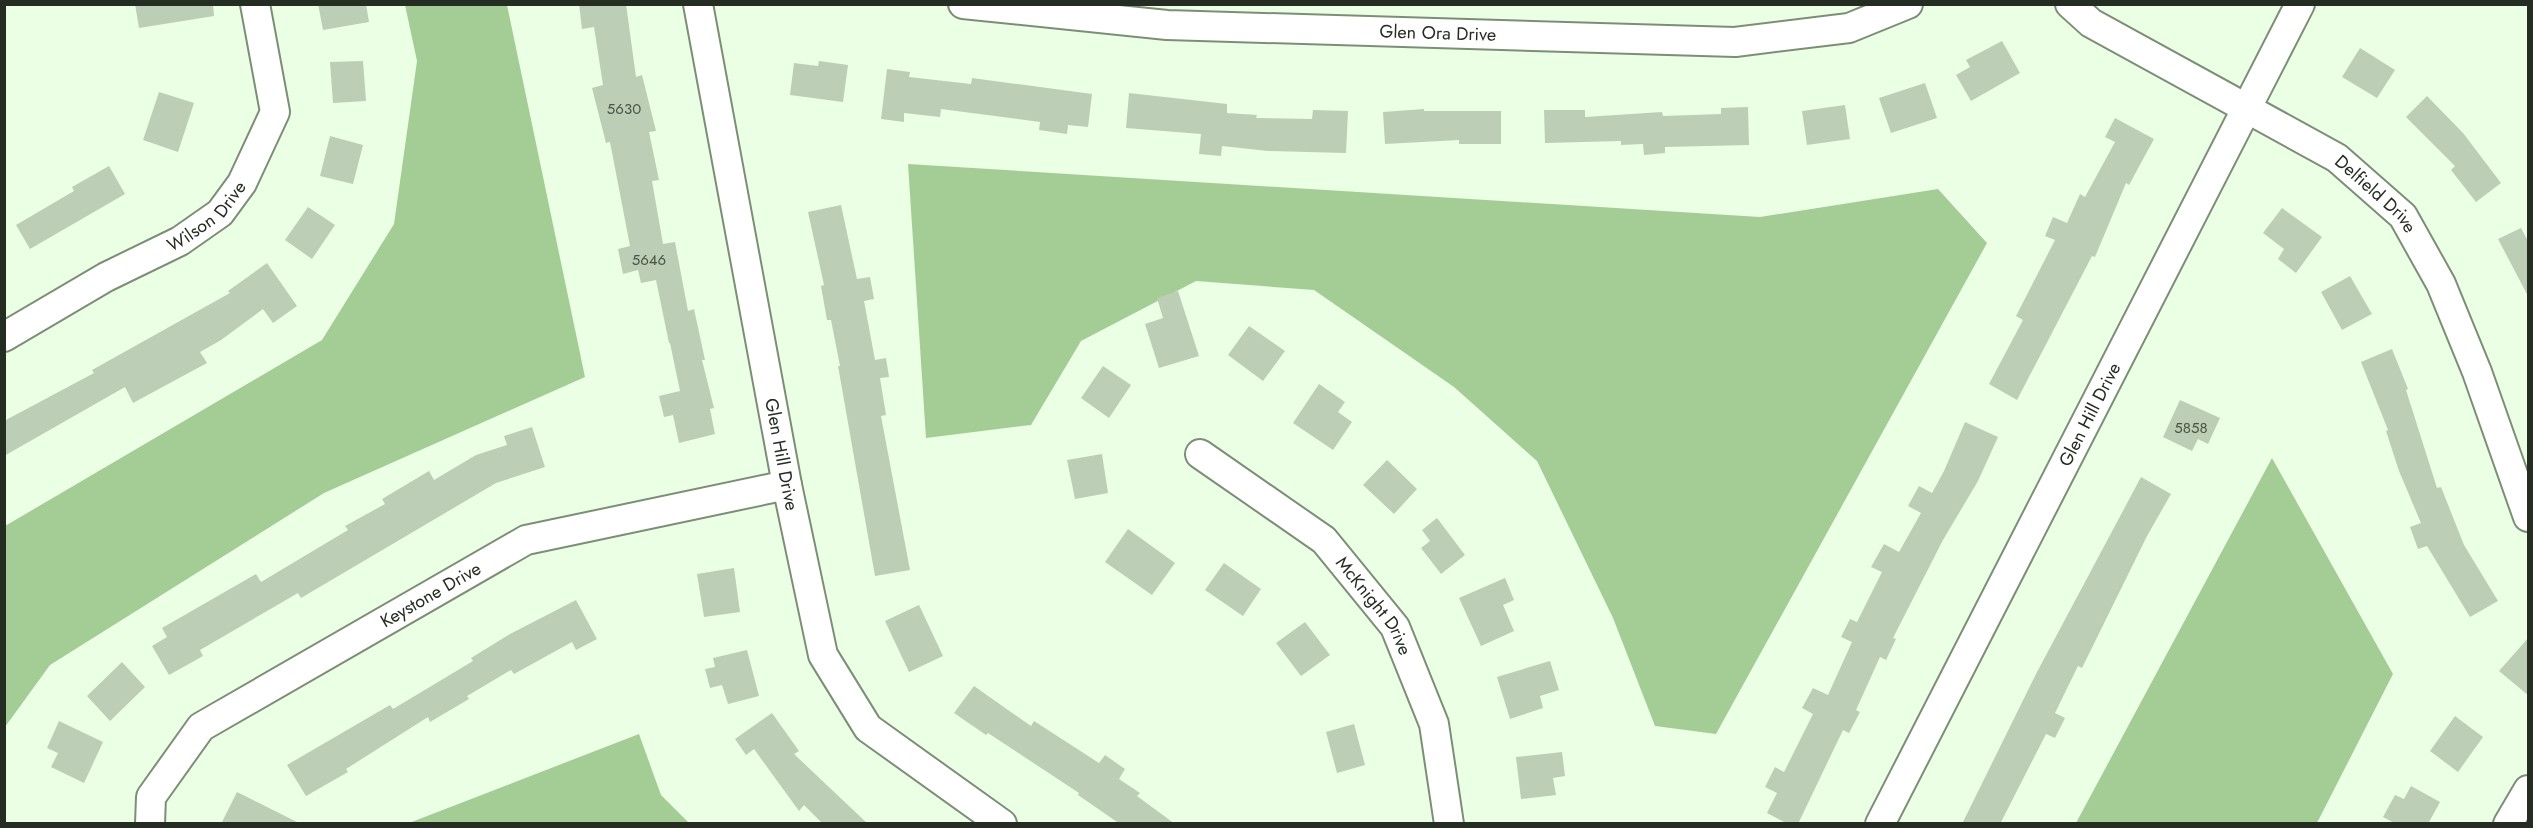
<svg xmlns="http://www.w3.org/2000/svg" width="2533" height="828" viewBox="0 0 2533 828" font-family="Jost,sans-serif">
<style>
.forest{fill:#a4cd96}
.building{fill:#bcceb5}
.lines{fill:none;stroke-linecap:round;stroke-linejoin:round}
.minor-casing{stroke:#7d8e77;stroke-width:32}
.minor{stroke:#fff;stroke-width:28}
.labels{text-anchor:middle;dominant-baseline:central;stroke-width:4.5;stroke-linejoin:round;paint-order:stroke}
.number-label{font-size:15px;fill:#4b5447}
.street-label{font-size:18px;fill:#252c22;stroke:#ebffe5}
</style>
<rect width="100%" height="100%" fill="#ebffe5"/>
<!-- forest -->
<path class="forest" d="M 405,5 L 507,5 L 585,377 L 324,493 L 50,665 L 5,727 L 5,526 L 322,340 L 394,224 L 417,61 Z
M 908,164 L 1760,217 L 1938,189 L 1987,243 L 1716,734 L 1655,726 L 1613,618 L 1537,461 L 1454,387 L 1314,290 L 1196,281 L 1081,341 L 1031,425 L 926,438 Z
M 2272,458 L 2393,674 L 2317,823 L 2076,823 Z
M 639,734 L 661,795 L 689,823 L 409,823 Z"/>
<!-- building -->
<path class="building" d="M 135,4 L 213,4 L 214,16 L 139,28 Z
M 318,4 L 366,4 L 369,22 L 323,30 Z
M 579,4 L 626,4 L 636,77 L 642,75 L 656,131 L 649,132 L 659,180 L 652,181 L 663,244 L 675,242 L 688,311 L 694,309 L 705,360 L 702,360 L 714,408 L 710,409 L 715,434 L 679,443 L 673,415 L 664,417 L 659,396 L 680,391 L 670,343 L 669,343 L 656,280 L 641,283 L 638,270 L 623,274 L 618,249 L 630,246 L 610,142 L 606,143 L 592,88 L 603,85 L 594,27 L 582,29 Z
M 2002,41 L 2020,73 L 1971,101 L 1956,75 L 1970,67 L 1966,60 Z
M 2360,48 L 2395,70 L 2377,98 L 2342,77 Z
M 363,61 L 366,101 L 333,103 L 330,62 Z
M 819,61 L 848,65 L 843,102 L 790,95 L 794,63 L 818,66 Z
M 887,69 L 910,72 L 909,77 L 971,84 L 972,78 L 1092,94 L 1088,127 L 1068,125 L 1067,134 L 1039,130 L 1040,122 L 941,109 L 940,117 L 904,113 L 904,122 L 881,119 Z
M 1925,83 L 1937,118 L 1891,133 L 1879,98 Z
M 159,92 L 194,103 L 178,152 L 143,140 Z
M 1129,93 L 1227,104 L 1227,113 L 1257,115 L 1256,118 L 1312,119 L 1313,110 L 1348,111 L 1346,153 L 1268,151 L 1222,146 L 1221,156 L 1199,154 L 1201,134 L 1126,128 Z
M 2427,96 L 2463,133 L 2501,183 L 2476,202 L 2451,170 L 2455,166 L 2406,117 Z
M 1845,105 L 1850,139 L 1807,145 L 1802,111 Z
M 1748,107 L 1749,145 L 1665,147 L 1665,153 L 1644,155 L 1643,144 L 1621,145 L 1621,141 L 1545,143 L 1544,110 L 1585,110 L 1585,117 L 1662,112 L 1663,116 L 1721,114 L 1721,108 Z
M 1424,109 L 1424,111 L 1501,111 L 1501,144 L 1459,144 L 1459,140 L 1385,144 L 1383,112 Z
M 2115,118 L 2154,139 L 2129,185 L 2126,183 L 2095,257 L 2092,256 L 2017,400 L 1989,384 L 2023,320 L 2016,316 L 2055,240 L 2045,236 L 2053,217 L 2067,223 L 2080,194 L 2085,197 L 2115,142 L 2105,137 Z
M 330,136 L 363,145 L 353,184 L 320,176 Z
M 109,166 L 125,194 L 30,249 L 16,225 L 74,191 L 72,187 Z
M 841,205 L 857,279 L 870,277 L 874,299 L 864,301 L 875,360 L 886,358 L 889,377 L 880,378 L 886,415 L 881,416 L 910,570 L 875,576 L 838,366 L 840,366 L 831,320 L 827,320 L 821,286 L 824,285 L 808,212 Z
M 308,207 L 335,225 L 312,259 L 285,240 Z
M 2282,208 L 2322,237 L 2296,273 L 2278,259 L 2284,249 L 2263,233 Z
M 2521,228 L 2529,243 L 2529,298 L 2498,239 Z
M 267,263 L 297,306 L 273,323 L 263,309 L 221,340 L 200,352 L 207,363 L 133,403 L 125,387 L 4,456 L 4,421 L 94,373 L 92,370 L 230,293 L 228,291 Z
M 2350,276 L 2372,314 L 2342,330 L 2321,292 Z
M 1178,291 L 1199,356 L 1159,368 L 1145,324 L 1163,318 L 1157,298 Z
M 1249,326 L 1285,351 L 1263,381 L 1228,355 Z
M 2392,349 L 2408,389 L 2406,390 L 2437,488 L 2441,487 L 2464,545 L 2498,601 L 2470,617 L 2427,546 L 2418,549 L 2410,527 L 2421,523 L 2399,471 L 2386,431 L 2388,430 L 2361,362 Z
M 1103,366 L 1131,385 L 1109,418 L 1081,398 Z
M 1319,384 L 1345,402 L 1338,412 L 1352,422 L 1333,450 L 1293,423 Z
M 2180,400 L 2220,418 L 2208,444 L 2198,439 L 2192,451 L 2163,437 Z
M 1965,422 L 1998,437 L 1978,481 L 1943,540 L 1893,638 L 1896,639 L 1886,660 L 1880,657 L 1856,710 L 1860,712 L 1849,733 L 1843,730 L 1798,824 L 1788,824 L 1767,813 L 1777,793 L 1765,787 L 1775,767 L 1784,772 L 1813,714 L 1802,708 L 1813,688 L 1828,695 L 1852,642 L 1841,637 L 1850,619 L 1857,622 L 1882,572 L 1871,567 L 1884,544 L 1899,552 L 1921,513 L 1908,506 L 1919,486 L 1932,493 L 1944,471 Z
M 532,427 L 545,467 L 496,483 L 301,598 L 298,593 L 200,650 L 203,656 L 169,675 L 152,646 L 167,637 L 162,628 L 256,574 L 261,582 L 348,530 L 345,526 L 385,504 L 382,499 L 429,471 L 434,480 L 476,455 L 507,445 L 504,436 Z
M 1102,454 L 1108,493 L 1075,499 L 1067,460 Z
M 1387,460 L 1417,489 L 1394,514 L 1363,485 Z
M 2141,477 L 2171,494 L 2147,536 L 2082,668 L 2078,666 L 2055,713 L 2065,718 L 2055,738 L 2046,734 L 2000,824 L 1962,824 L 2037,672 Z
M 1437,518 L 1465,555 L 1441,574 L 1421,548 L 1430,541 L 1422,530 Z
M 1128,529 L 1175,563 L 1152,595 L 1105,562 Z
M 1224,563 L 1261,589 L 1243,616 L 1205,590 Z
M 734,568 L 740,612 L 704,617 L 697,574 Z
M 1505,578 L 1514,600 L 1503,605 L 1514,631 L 1481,646 L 1459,598 Z
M 576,600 L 597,639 L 576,650 L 572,642 L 514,674 L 511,670 L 467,696 L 469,699 L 430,722 L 428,717 L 346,769 L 348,772 L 306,796 L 287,765 L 390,705 L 393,709 L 473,661 L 471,658 L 510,634 Z
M 919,605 L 943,656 L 909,672 L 885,621 Z
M 1305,622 L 1330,655 L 1301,676 L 1276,643 Z
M 2529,637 L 2529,696 L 2499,671 Z
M 747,650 L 759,696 L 728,704 L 722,685 L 710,688 L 705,669 L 715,667 L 713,658 Z
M 1550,661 L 1559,690 L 1540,696 L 1543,708 L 1510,719 L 1497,677 Z
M 122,662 L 145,687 L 110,721 L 87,696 Z
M 974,686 L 1031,726 L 1034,721 L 1099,763 L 1105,755 L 1125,769 L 1119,779 L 1140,793 L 1137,796 L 1175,824 L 1120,824 L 1078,795 L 1079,793 L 988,733 L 986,735 L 954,713 Z
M 772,713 L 799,751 L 794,754 L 868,824 L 823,824 L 804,805 L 799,811 L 754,749 L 746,755 L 735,739 Z
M 2455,716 L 2483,737 L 2458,772 L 2430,751 Z
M 59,721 L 103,742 L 84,783 L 51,767 L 58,753 L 47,748 Z
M 1354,724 L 1365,765 L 1337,773 L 1326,732 Z
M 1562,752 L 1565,776 L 1553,778 L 1556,795 L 1521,799 L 1516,757 Z
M 2411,786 L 2440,802 L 2428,824 L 2396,824 L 2383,817 L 2395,795 L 2404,799 Z
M 237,792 L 301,824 L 221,824 Z"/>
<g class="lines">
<!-- minor casing -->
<g class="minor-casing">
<g id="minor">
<path id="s1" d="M 698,4 L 787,485 L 823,655 L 868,728 L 1002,824"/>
<path id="s2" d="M 963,4 L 1167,25 L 1735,42 L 1849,28 L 1908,4"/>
<path id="s3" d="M 2070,4 L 2091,23 L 2337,158 L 2403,216 L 2441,284 L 2477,372 L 2528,517"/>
<path id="s4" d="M 4,337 L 106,277 L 180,241 L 220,213 L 242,183 L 275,112 L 255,4"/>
<path id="s5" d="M 1200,454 L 1324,540 L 1395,627 L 1434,724 L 1449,824"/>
<path id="s6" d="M 150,824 L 151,797 L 201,727 L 526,540 L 787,485"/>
<path id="s7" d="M 1880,824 L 2300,4"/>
<path d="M 2508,824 L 2528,790"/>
</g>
</g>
<!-- minor -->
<use href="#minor" class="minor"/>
</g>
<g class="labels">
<!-- number labels -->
<g class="number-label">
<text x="624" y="109">5630</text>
<text x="649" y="260">5646</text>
<text x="2191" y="428">5858</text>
</g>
<!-- street labels -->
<g class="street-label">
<text stroke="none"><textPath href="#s2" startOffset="476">Glen Ora Drive</textPath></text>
<text stroke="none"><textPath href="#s3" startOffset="362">Delfield Drive</textPath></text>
<text stroke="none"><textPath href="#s4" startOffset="237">Wilson Drive</textPath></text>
<text stroke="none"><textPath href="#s7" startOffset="460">Glen Hill Drive</textPath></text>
<text stroke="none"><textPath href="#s1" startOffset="458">Glen Hill Drive</textPath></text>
<text stroke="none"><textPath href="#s6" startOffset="378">Keystone Drive</textPath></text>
<text stroke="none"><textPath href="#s5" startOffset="234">McKnight Drive</textPath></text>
</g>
</g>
<!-- border -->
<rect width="2533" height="828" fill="none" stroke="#252c22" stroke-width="12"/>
</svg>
